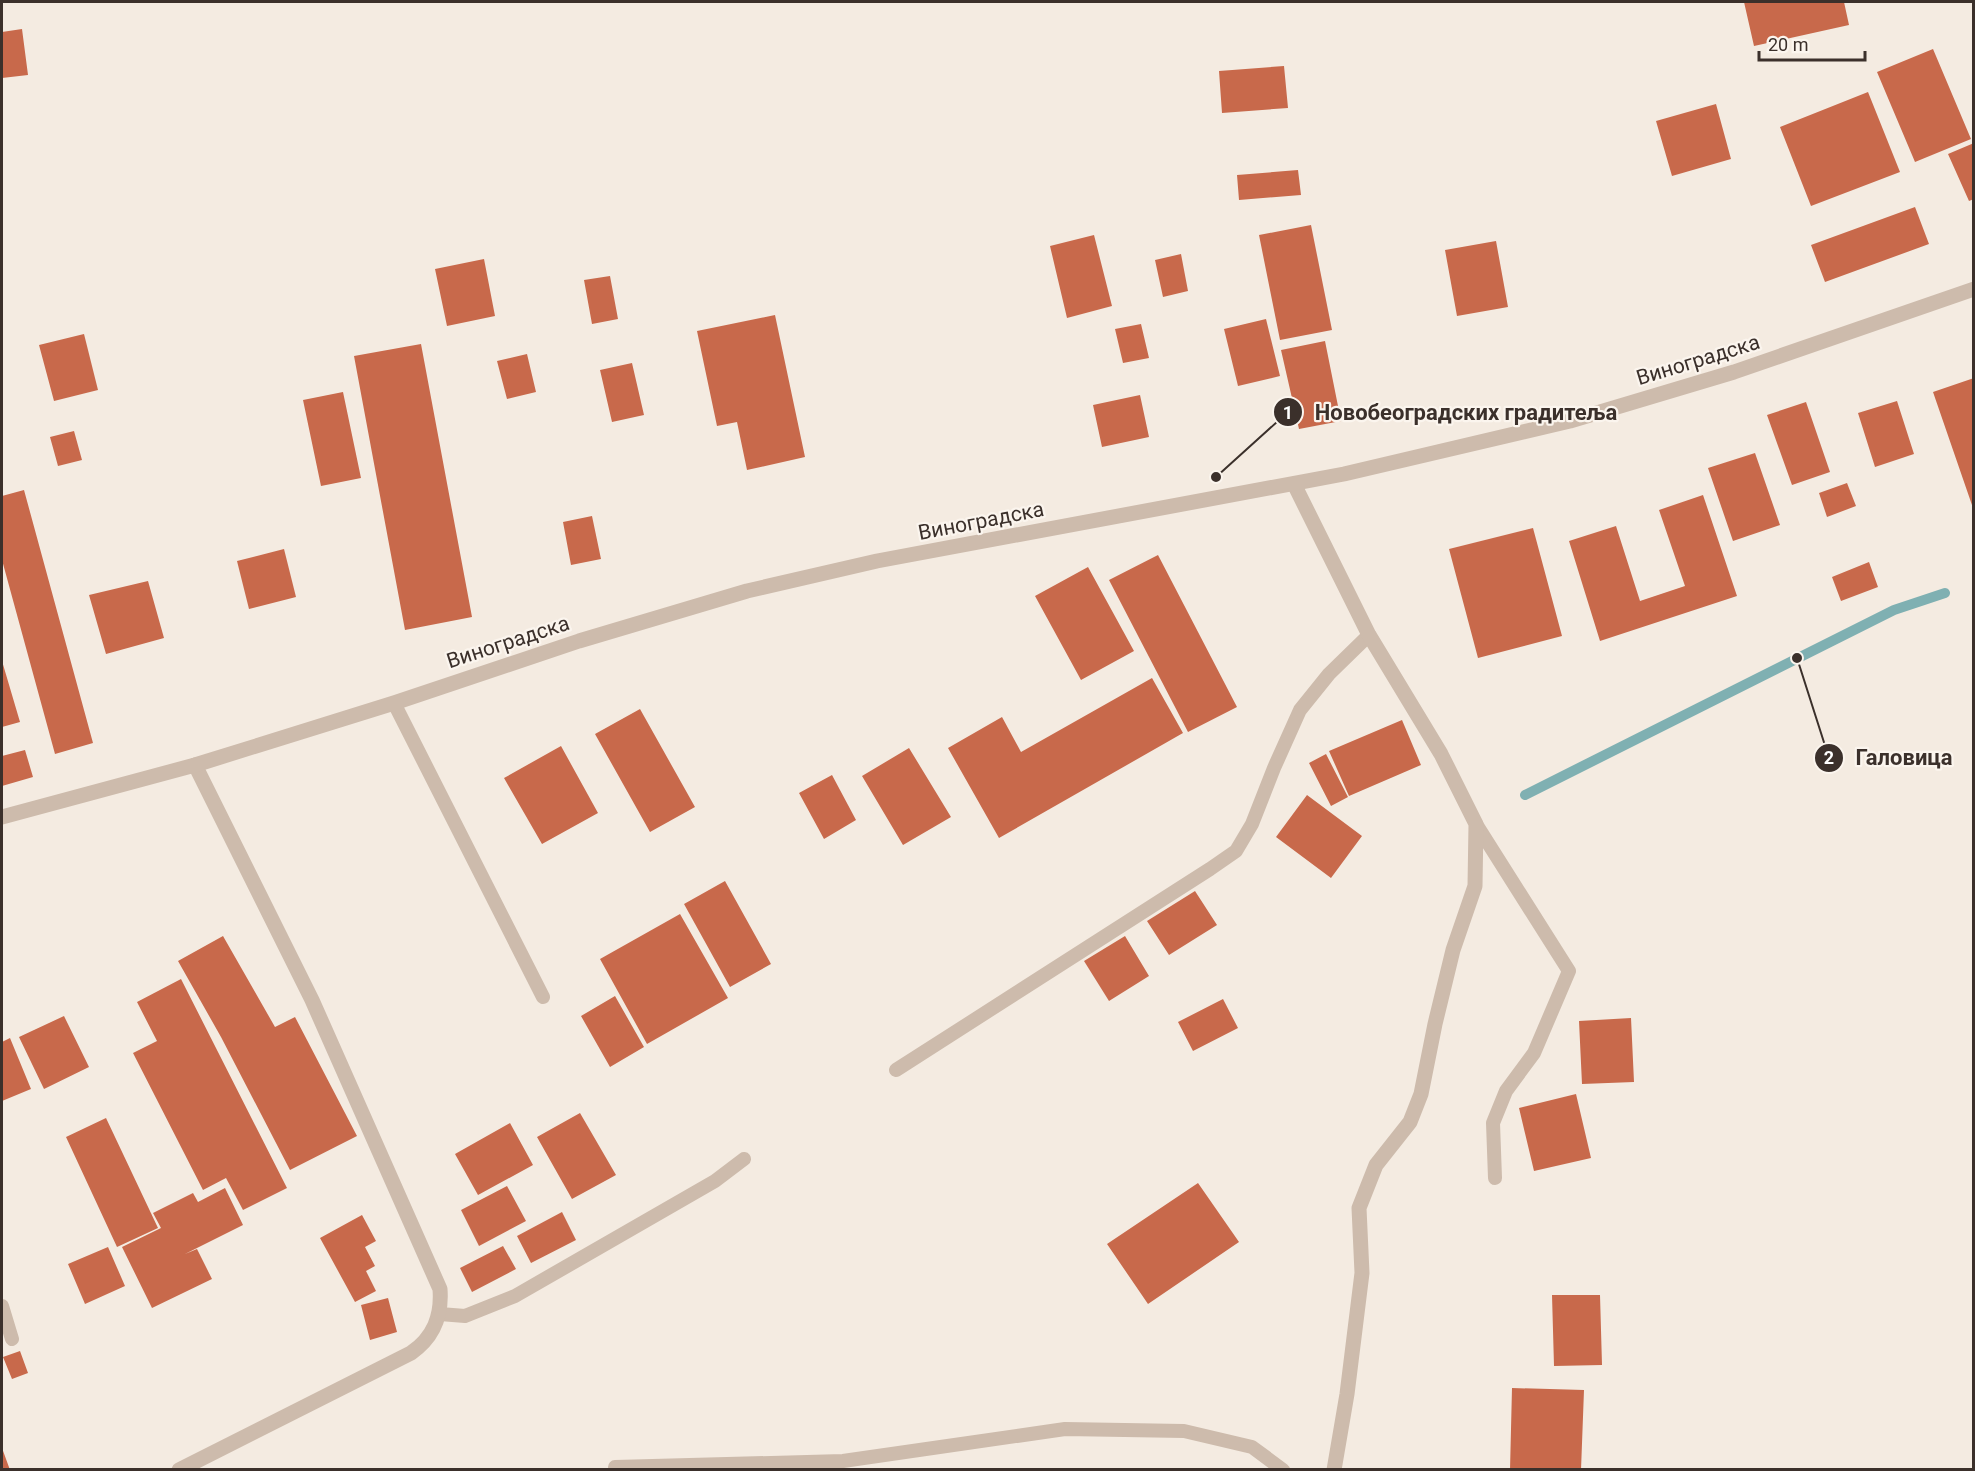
<svg xmlns="http://www.w3.org/2000/svg" width="1975" height="1471" viewBox="0 0 1975 1471" font-family="Roboto,sans-serif">
<style>
.lines{fill:none;stroke-linecap:round;stroke-linejoin:round}
.stream{stroke:#7fb0b2;stroke-width:10}
.building{fill:#c8694b}
.service{stroke:#cdbbac;stroke-width:14}
.minor{stroke:#cdbbac;stroke-width:15}
.tertiary{stroke:#cdbbac;stroke-width:15}
.labels{text-anchor:middle;dominant-baseline:central;stroke-width:4.5;stroke-linejoin:round;paint-order:stroke}
.street-label{font-size:21px;fill:#3b302b;stroke:#fbf5ee}
.leader{fill:none;stroke:#3b302b;stroke-width:2}
.callout-dot{fill:#3b302b;stroke:#fbf5ee;stroke-width:2}
.mark-label{font-size:18px;text-anchor:middle;font-weight:bold;fill:#fff}
.callout-label{font-size:22px;text-anchor:middle;font-weight:bold;fill:#3b302b;stroke:#fbf5ee;stroke-width:4.5;stroke-linejoin:round;paint-order:stroke}
</style>
<rect width="100%" height="100%" fill="#f4ebe1"/>
<g class="lines">
<!-- stream -->
<path class="stream" d="M 1525,795 L 1894,610 L 1945,593"/>
</g>
<!-- building -->
<path class="building" d="M 1744,2 L 1844,2 L 1849,25 L 1754,46 Z
M 22,29 L 28,75 L 2,78 L 2,32 Z
M 1933,49 L 1971,139 L 1915,162 L 1877,72 Z
M 1284,66 L 1288,108 L 1222,113 L 1219,71 Z
M 1868,92 L 1900,172 L 1811,206 L 1780,127 Z
M 1716,104 L 1731,159 L 1672,176 L 1656,121 Z
M 1974,143 L 1974,199 L 1969,201 L 1948,154 Z
M 1298,170 L 1301,195 L 1239,200 L 1237,175 Z
M 1915,207 L 1929,244 L 1825,282 L 1811,245 Z
M 1311,225 L 1332,330 L 1280,340 L 1259,235 Z
M 1094,235 L 1112,306 L 1067,318 L 1050,246 Z
M 1496,241 L 1508,307 L 1457,316 L 1445,250 Z
M 1181,254 L 1188,291 L 1163,297 L 1155,260 Z
M 484,259 L 495,316 L 447,326 L 435,269 Z
M 610,276 L 618,319 L 592,324 L 584,280 Z
M 775,315 L 805,457 L 747,470 L 737,422 L 717,426 L 697,331 Z
M 1266,319 L 1280,376 L 1238,386 L 1224,329 Z
M 1141,324 L 1149,358 L 1123,363 L 1115,329 Z
M 84,334 L 98,390 L 54,401 L 39,345 Z
M 1325,341 L 1341,421 L 1299,429 L 1281,350 Z
M 421,344 L 472,617 L 405,630 L 354,356 Z
M 527,354 L 536,392 L 507,399 L 497,361 Z
M 632,363 L 644,415 L 612,422 L 600,370 Z
M 1974,378 L 1974,508 L 1973,508 L 1933,392 Z
M 343,392 L 361,478 L 321,486 L 303,400 Z
M 1140,395 L 1149,437 L 1102,447 L 1093,405 Z
M 1897,401 L 1914,454 L 1875,467 L 1858,413 Z
M 1806,402 L 1830,472 L 1792,485 L 1767,415 Z
M 74,431 L 82,460 L 58,466 L 50,437 Z
M 1755,453 L 1780,525 L 1733,541 L 1708,468 Z
M 1847,483 L 1856,506 L 1827,517 L 1819,493 Z
M 24,490 L 93,743 L 55,754 L 2,560 L 2,496 Z
M 1703,495 L 1737,596 L 1600,641 L 1569,541 L 1616,526 L 1640,601 L 1685,586 L 1659,510 Z
M 592,516 L 601,559 L 571,565 L 563,522 Z
M 1533,528 L 1562,636 L 1478,658 L 1449,549 Z
M 284,549 L 296,597 L 249,609 L 237,561 Z
M 1158,555 L 1237,707 L 1188,732 L 1109,580 Z
M 1869,562 L 1878,587 L 1841,601 L 1832,577 Z
M 1088,567 L 1134,651 L 1081,680 L 1035,596 Z
M 148,581 L 164,638 L 106,654 L 89,595 Z
M 2,661 L 20,722 L 2,727 Z
M 1152,678 L 1183,733 L 999,838 L 948,748 L 1002,717 L 1021,752 Z
M 640,709 L 695,807 L 650,832 L 595,734 Z
M 1402,720 L 1421,765 L 1349,796 L 1329,751 Z
M 561,746 L 598,813 L 542,844 L 504,778 Z
M 909,748 L 951,817 L 903,845 L 862,776 Z
M 25,750 L 33,777 L 2,786 L 2,756 Z
M 1326,754 L 1348,797 L 1331,806 L 1309,763 Z
M 832,775 L 856,820 L 824,839 L 799,793 Z
M 1307,795 L 1362,836 L 1331,878 L 1276,837 Z
M 725,881 L 771,964 L 730,987 L 684,904 Z
M 1195,891 L 1217,925 L 1169,955 L 1147,921 Z
M 680,914 L 728,998 L 647,1044 L 600,959 Z
M 223,936 L 275,1027 L 295,1017 L 357,1136 L 290,1170 L 221,1037 L 178,961 Z
M 1125,936 L 1149,976 L 1109,1001 L 1084,961 Z
M 181,979 L 287,1188 L 243,1210 L 226,1178 L 203,1190 L 133,1053 L 157,1041 L 137,1002 Z
M 615,996 L 644,1047 L 610,1067 L 581,1016 Z
M 1223,999 L 1238,1028 L 1193,1051 L 1178,1022 Z
M 64,1016 L 89,1067 L 44,1089 L 19,1037 Z
M 1631,1018 L 1634,1082 L 1582,1084 L 1579,1021 Z
M 10,1038 L 31,1089 L 2,1101 L 2,1042 Z
M 1576,1094 L 1591,1158 L 1534,1171 L 1519,1108 Z
M 580,1113 L 616,1175 L 572,1199 L 537,1137 Z
M 106,1118 L 158,1228 L 117,1247 L 66,1137 Z
M 510,1123 L 533,1165 L 478,1195 L 455,1154 Z
M 1198,1183 L 1239,1242 L 1148,1304 L 1107,1244 Z
M 507,1186 L 526,1221 L 479,1246 L 461,1210 Z
M 225,1188 L 243,1225 L 185,1254 L 197,1249 L 212,1279 L 152,1308 L 122,1247 L 161,1228 L 153,1213 L 193,1193 L 198,1202 Z
M 562,1212 L 576,1240 L 531,1263 L 517,1236 Z
M 362,1215 L 376,1241 L 365,1247 L 375,1266 L 366,1271 L 376,1291 L 355,1302 L 320,1238 Z
M 503,1246 L 516,1269 L 472,1292 L 460,1268 Z
M 108,1247 L 125,1286 L 85,1304 L 68,1264 Z
M 1552,1295 L 1600,1295 L 1602,1365 L 1554,1366 Z
M 388,1298 L 397,1332 L 370,1340 L 361,1305 Z
M 20,1351 L 28,1373 L 12,1379 L 3,1357 Z
M 1512,1388 L 1584,1390 L 1581,1470 L 1510,1470 Z
M 2,1448 L 10,1470 L 2,1470 Z"/>
<g class="lines">
<!-- service -->
<path class="service" d="M 394,703 L 543,997
M 1476,824 L 1569,971 L 1534,1053 L 1506,1091 L 1493,1123 L 1495,1178
M 896,1070 L 1210,869 L 1236,851 L 1252,824 L 1274,768 L 1300,710 L 1329,674 L 1369,635
M 2,1306 L 12,1339
M 440,1314 L 465,1316 L 515,1296 L 715,1181 L 744,1159
M 615,1467 L 843,1461 L 1065,1429 L 1184,1431 L 1252,1447 L 1283,1470"/>
<!-- minor -->
<path class="minor" d="M 1294,484 L 1369,635 L 1441,754 L 1476,824 L 1475,886 L 1453,950 L 1435,1024 L 1421,1094 L 1410,1122 L 1376,1165 L 1359,1208 L 1362,1273 L 1347,1394 L 1334,1470
M 179,1470 L 411,1353 C 434,1337 442,1316 440,1289 L 312,1000 L 195,765"/>
<!-- tertiary -->
<path class="tertiary" d="M 2,817 L 195,765 L 394,703 L 579,641 L 747,591 L 877,561 L 1344,474 L 1570,421 L 1734,372 L 1974,289"/>
</g>
<g class="labels">
<!-- street labels -->
<g class="street-label">
<text transform="translate(1698 360) rotate(-17)">Виноградска</text>
<text transform="translate(981 521) rotate(-11)">Виноградска</text>
<text transform="translate(508 642) rotate(-18)">Виноградска</text>
</g>
</g>
<!-- callouts -->
<path class="leader" d="M1216 477L1288 412M1797 658L1829 758"/>
<g class="callout-dot">
<circle cx="1216" cy="477" r="6"/>
<circle cx="1797" cy="658" r="6"/>
<circle cx="1288" cy="412" r="15"/>
<circle cx="1829" cy="758" r="15"/>
</g>
<g class="mark-label">
<text x="1288" y="419">1</text>
<text x="1829" y="764">2</text>
</g>
<g class="callout-label">
<text x="1466" y="420">Новобеоградских градитеља</text>
<text x="1904" y="765">Галовица</text>
</g>
<!-- border -->
<rect width="1975" height="1471" fill="none" stroke="#3b302b" stroke-width="6"/>
<!-- scale -->
<path d="M1759 51v9h106v-9" fill="none" stroke="#3b302b" stroke-width="3"/>
<text x="1768" y="51" font-size="18" fill="#3b302b" stroke="#fbf5ee" stroke-width="4.5" paint-order="stroke">20 m</text>
</svg>
